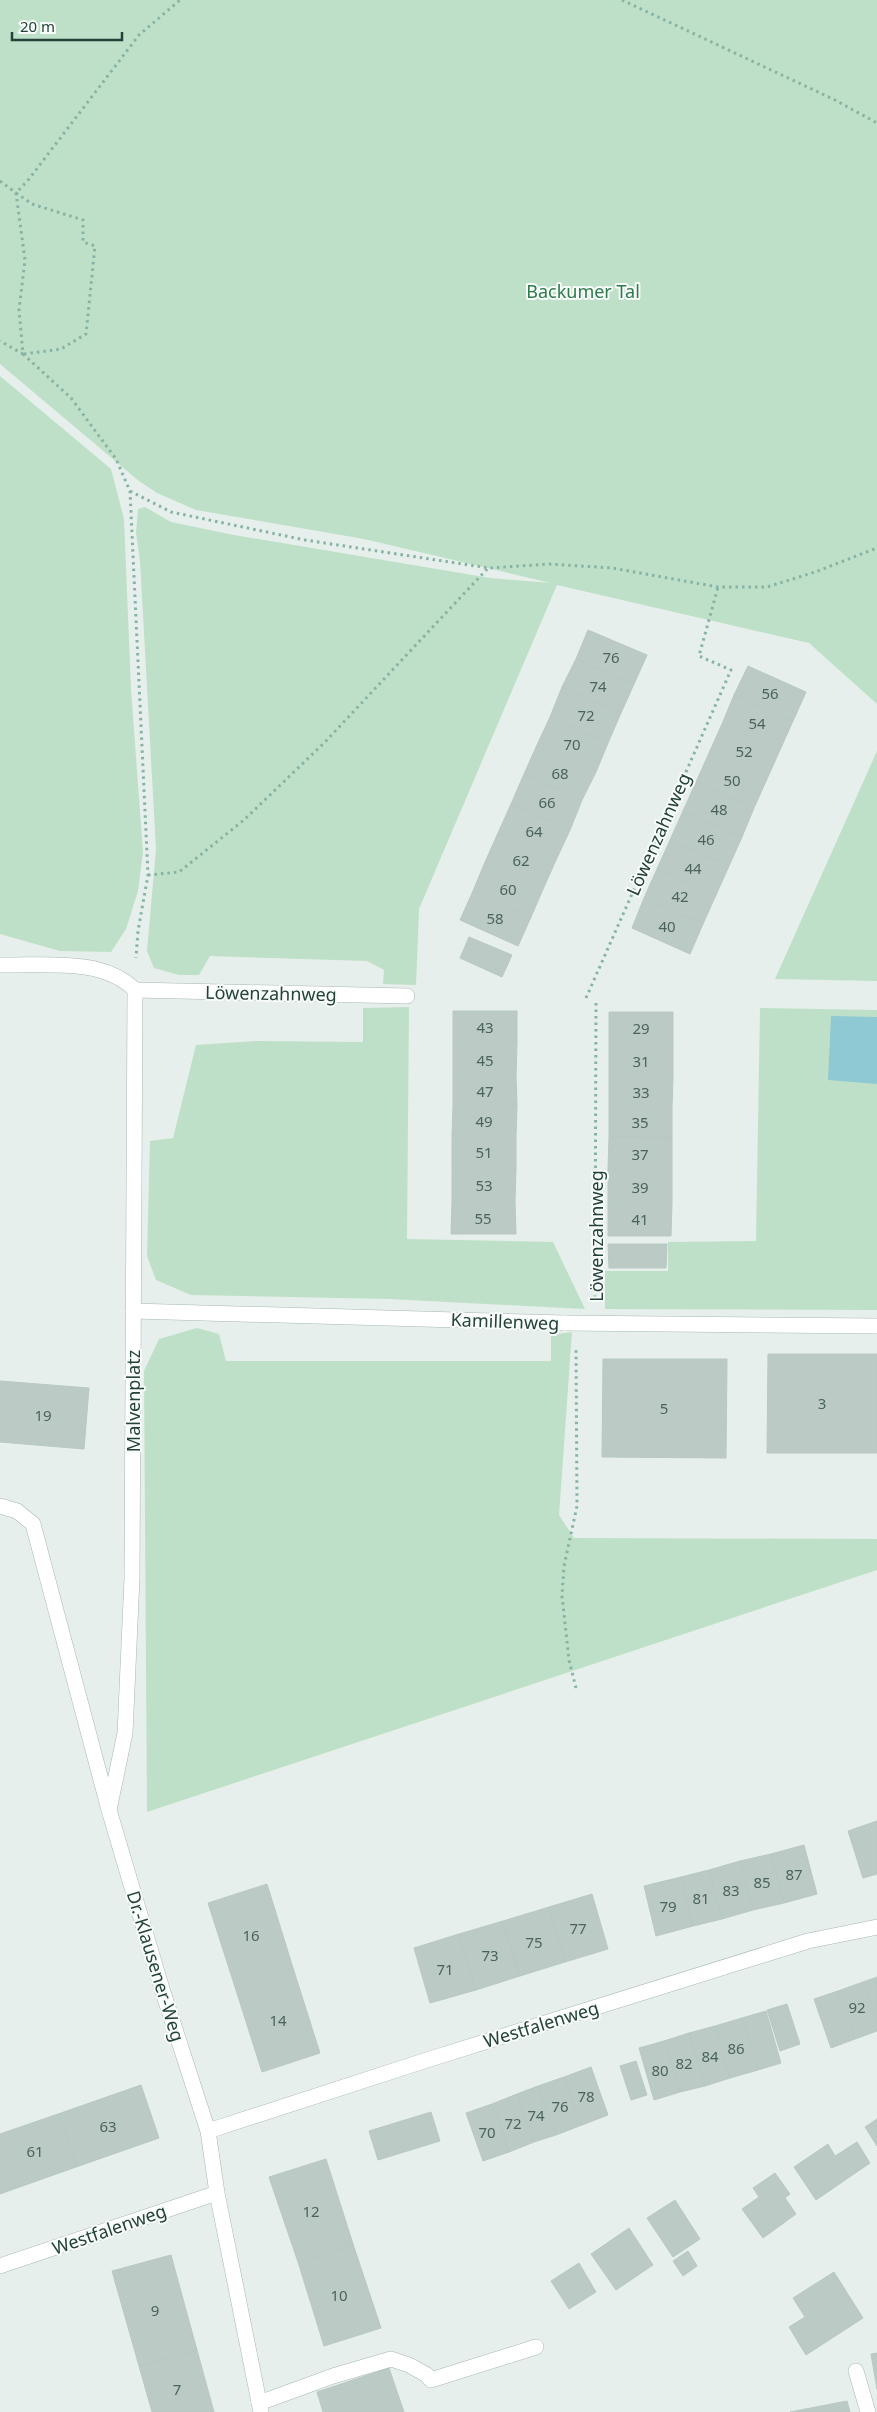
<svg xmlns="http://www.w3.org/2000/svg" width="877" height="2412" viewBox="0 0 877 2412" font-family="'Noto Sans',sans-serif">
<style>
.green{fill:#bfe0c8}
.water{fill:#8ec9d4}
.building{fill:#bbcac4;stroke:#b8c9c2}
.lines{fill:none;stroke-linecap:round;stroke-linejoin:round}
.lane-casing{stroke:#a8b8b2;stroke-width:16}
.street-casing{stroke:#a8b8b2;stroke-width:16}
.path{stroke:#86b3a5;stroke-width:3;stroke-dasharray:2.5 4;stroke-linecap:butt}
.lane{stroke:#fff;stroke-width:15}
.street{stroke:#fff;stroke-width:15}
.labels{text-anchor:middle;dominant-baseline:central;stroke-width:4;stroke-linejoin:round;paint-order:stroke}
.number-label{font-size:15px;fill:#4a645c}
.park-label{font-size:18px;fill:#2d7a4b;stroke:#f7fbf9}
.street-label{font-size:18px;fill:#24423a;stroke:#f7fbf9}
</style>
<rect width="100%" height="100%" fill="#e6efeb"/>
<!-- green -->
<path class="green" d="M 0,0 L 877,0 L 877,704 L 809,643 L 557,585 L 419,909 L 416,985 L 383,984 L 384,970 L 367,961 L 210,956 L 199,975 L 179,975 L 154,968 L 147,951 L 156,849 L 140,561 L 136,533 L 138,509 L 145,507 L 171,522 L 234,535 L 490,578 L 551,583 L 364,539 L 196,510 L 157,493 L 139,481 L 0,364 Z
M 0,376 L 111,469 L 124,519 L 131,689 L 143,852 L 138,891 L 126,929 L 111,952 L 60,951 L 0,934 Z
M 877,751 L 877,981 L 775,979 Z
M 409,1007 L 407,1239 L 553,1242 L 585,1309 L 389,1299 L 191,1295 L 156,1280 L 147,1256 L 150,1141 L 173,1138 L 196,1045 L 257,1041 L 363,1042 L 363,1008 Z
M 760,1008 L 877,1010 L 877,1310 L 605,1309 L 605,1271 L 668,1271 L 668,1242 L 756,1241 Z
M 197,1328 L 219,1334 L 226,1361 L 551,1361 L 551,1335 L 572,1332 L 559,1515 L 574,1538 L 877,1539 L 877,1570 L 147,1812 L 144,1371 L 159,1339 Z"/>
<!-- water -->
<path class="water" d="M 831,1016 L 877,1017 L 877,1084 L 828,1080 Z"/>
<!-- building -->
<path class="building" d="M 588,630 L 647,655 L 634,684 L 576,659 Z
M 576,659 L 634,684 L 621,713 L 562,687 Z
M 748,666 L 806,692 L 793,721 L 734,695 Z
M 562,687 L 621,713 L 608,743 L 550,717 Z
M 734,695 L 793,721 L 780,750 L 722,724 Z
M 550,717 L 608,743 L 596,772 L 537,745 Z
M 722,724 L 780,750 L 767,779 L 709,753 Z
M 537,745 L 596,772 L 582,800 L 524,774 Z
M 709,753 L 767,779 L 754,808 L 696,782 Z
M 524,774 L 582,800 L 570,830 L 511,804 Z
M 696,782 L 754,808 L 742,837 L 683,811 Z
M 511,804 L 570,830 L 557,858 L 498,833 Z
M 683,811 L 742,837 L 729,866 L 670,840 Z
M 498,833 L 557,858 L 544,887 L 485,862 Z
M 670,840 L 729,866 L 716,895 L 657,869 Z
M 485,862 L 544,887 L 531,917 L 473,891 Z
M 657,869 L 716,895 L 703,924 L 644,898 Z
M 473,891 L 531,917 L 518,946 L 460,920 Z
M 644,898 L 703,924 L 690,954 L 632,928 Z
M 469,937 L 512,955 L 502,977 L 460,958 Z
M 453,1011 L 517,1011 L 517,1043 L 453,1043 Z
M 609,1012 L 673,1012 L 673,1045 L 609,1045 Z
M 453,1043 L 517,1043 L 516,1076 L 453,1076 Z
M 609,1045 L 673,1045 L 673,1077 L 609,1077 Z
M 453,1076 L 516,1076 L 517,1106 L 453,1106 Z
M 609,1077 L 673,1077 L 672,1107 L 609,1107 Z
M 453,1106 L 517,1106 L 516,1136 L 452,1136 Z
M 609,1107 L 672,1107 L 672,1138 L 609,1137 Z
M 452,1136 L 516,1136 L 516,1169 L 452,1169 Z
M 609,1137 L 672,1138 L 672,1170 L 608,1170 Z
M 452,1169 L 516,1169 L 515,1201 L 452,1201 Z
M 608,1170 L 672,1170 L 672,1203 L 608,1203 Z
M 452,1201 L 515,1201 L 516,1234 L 451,1234 Z
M 608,1203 L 672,1203 L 671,1236 L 608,1236 Z
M 608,1244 L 667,1244 L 666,1268 L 609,1268 Z
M 768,1354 L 877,1354 L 877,1453 L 767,1453 Z
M 603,1359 L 727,1359 L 726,1458 L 602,1457 Z
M 0,1381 L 89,1388 L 84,1449 L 0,1442 Z
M 877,1821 L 877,1874 L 863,1878 L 848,1831 Z
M 804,1845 L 817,1894 L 784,1903 L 771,1854 Z
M 771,1854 L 784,1903 L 753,1910 L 740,1861 Z
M 740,1861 L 753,1910 L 722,1919 L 709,1870 Z
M 709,1870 L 722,1919 L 693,1926 L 681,1877 Z
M 681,1877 L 693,1926 L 656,1936 L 644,1886 Z
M 267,1884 L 293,1968 L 235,1987 L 208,1903 Z
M 592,1894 L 608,1949 L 565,1962 L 549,1907 Z
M 549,1907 L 565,1962 L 520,1976 L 503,1921 Z
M 503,1921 L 520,1976 L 476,1990 L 459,1934 Z
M 459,1934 L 476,1990 L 430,2003 L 414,1948 Z
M 293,1968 L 320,2053 L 262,2072 L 235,1987 Z
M 877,1977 L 877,2022 L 863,1982 Z
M 863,1982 L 877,2022 L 877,2031 L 855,2039 L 838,1991 Z
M 838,1991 L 855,2039 L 831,2048 L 814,1999 Z
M 787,2004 L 800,2044 L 780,2051 L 767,2010 Z
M 766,2011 L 781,2063 L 758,2070 L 742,2018 Z
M 742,2018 L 758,2070 L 730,2078 L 715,2026 Z
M 715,2026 L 730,2078 L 705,2086 L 689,2033 Z
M 689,2033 L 705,2086 L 680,2092 L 664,2041 Z
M 664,2041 L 680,2092 L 654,2100 L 639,2048 Z
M 636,2061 L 647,2095 L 631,2100 L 620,2066 Z
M 591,2067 L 608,2115 L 582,2125 L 564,2077 Z
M 564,2077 L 582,2125 L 556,2135 L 538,2086 Z
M 141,2085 L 159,2138 L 76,2167 L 58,2114 Z
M 538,2086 L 556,2135 L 534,2142 L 517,2094 Z
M 517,2094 L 534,2142 L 509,2152 L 492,2104 Z
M 492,2104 L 509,2152 L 483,2161 L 466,2113 Z
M 431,2112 L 440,2141 L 378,2160 L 369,2131 Z
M 58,2114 L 76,2167 L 0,2194 L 0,2134 Z
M 877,2119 L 877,2146 L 865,2127 Z
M 857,2142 L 870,2163 L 816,2200 L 794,2167 L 828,2144 L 835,2156 Z
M 326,2159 L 353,2244 L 298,2262 L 269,2177 Z
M 775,2173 L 790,2194 L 785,2198 L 796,2214 L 763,2238 L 742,2209 L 759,2197 L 753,2188 Z
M 675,2200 L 700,2239 L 673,2257 L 647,2218 Z
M 629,2228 L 653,2265 L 616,2290 L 591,2254 Z
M 353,2244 L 381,2328 L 324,2346 L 298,2262 Z
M 688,2251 L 697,2266 L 683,2276 L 673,2261 Z
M 171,2255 L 197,2350 L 139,2366 L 112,2271 Z
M 579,2263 L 596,2292 L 569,2309 L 551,2281 Z
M 834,2272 L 863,2318 L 806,2355 L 789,2327 L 805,2317 L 793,2298 Z
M 197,2350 L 214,2412 L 152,2412 L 139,2366 Z
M 877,2353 L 877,2389 L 871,2354 Z
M 389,2368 L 404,2412 L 323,2412 L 317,2392 Z
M 847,2401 L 850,2412 L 790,2412 Z"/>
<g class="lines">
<!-- lane casing -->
<g class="lane-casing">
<path id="lane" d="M 135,990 L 407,996
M 133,1311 L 565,1323
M 856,2371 L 868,2412
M 259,2403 L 333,2376 L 391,2359 L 409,2365 L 427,2375 L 431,2380 L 536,2347"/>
</g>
<!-- street casing -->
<g class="street-casing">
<path id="street" d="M 0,965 C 43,966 103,957 135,990 L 132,1578 L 125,1733 L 109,1810
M 565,1323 L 877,1326
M 0,1506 L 17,1511 L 33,1524 L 109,1810 L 162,1989 L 208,2131 L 217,2193 L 261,2412
M 208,2131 L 430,2059 L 808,1941 L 877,1927
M 0,2266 L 217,2193"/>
</g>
<!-- path -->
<path class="path" d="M 622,0 L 835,100 L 877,123
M 0,181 L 16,193 L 25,260 L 19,310 L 23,354 L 0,341
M 23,354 L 71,398 L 116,459 L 130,491 L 148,875 L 138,931 L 136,958
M 24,354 L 61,349 L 86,334 L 95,246 L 83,242 L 83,220 L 32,204 L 16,193 L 29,179 L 139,35 L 180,0
M 130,491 L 171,512 L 305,540 L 489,568 L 549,564 L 612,568 L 718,587 L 767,587 L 815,572 L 877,548
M 148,875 L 179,872 L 244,820 L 325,742 L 488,568
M 586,998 L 731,670 L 699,656 L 718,587
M 595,1298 L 596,999
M 576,1688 L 569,1660 L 562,1596 L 564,1566 L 577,1506 L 576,1348"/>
<!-- lane -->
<use href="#lane" class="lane"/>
<!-- street -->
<use href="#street" class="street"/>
</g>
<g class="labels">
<!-- number labels -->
<g class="number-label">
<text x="611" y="657">76</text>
<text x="598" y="686">74</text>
<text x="770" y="693">56</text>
<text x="586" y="715">72</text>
<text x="757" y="723">54</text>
<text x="572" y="744">70</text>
<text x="744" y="751">52</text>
<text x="560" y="773">68</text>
<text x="732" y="780">50</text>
<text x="547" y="802">66</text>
<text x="719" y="809">48</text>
<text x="534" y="831">64</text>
<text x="706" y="839">46</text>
<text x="521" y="860">62</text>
<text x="693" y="868">44</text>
<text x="508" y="889">60</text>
<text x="680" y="896">42</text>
<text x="495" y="918">58</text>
<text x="667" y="926">40</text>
<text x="485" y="1027">43</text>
<text x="641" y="1028">29</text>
<text x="485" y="1060">45</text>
<text x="641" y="1061">31</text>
<text x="485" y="1091">47</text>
<text x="641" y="1092">33</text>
<text x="484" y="1121">49</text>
<text x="640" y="1122">35</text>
<text x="484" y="1152">51</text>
<text x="640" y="1154">37</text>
<text x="484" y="1185">53</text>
<text x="640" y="1187">39</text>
<text x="483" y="1218">55</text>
<text x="640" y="1219">41</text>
<text x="822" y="1403">3</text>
<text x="664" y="1408">5</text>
<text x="43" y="1415">19</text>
<text x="794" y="1874">87</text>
<text x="762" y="1882">85</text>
<text x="731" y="1890">83</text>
<text x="701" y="1898">81</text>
<text x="668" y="1906">79</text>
<text x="578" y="1928">77</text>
<text x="251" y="1935">16</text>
<text x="534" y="1942">75</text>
<text x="490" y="1955">73</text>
<text x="445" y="1969">71</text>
<text x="857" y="2007">92</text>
<text x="278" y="2020">14</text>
<text x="736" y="2048">86</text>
<text x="710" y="2056">84</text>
<text x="684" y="2063">82</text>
<text x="660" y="2070">80</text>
<text x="586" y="2096">78</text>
<text x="560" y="2106">76</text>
<text x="536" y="2115">74</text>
<text x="513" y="2123">72</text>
<text x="108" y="2126">63</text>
<text x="487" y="2132">70</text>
<text x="35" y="2151">61</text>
<text x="311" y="2211">12</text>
<text x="339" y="2295">10</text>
<text x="155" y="2310">9</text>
<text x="177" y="2389">7</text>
</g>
<!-- park labels -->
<g class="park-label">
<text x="583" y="291">Backumer Tal</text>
</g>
<!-- street labels -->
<g class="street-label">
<text transform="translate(658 834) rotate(-66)">Löwenzahnweg</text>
<text transform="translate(271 993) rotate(1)">Löwenzahnweg</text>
<text transform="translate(596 1236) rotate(-90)">Löwenzahnweg</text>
<text transform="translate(505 1321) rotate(2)">Kamillenweg</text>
<text transform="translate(133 1401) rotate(-90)">Malvenplatz</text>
<text transform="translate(156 1966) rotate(73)">Dr.-Klausener-Weg</text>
<text transform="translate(541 2024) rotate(-17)">Westfalenweg</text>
<text transform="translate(109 2229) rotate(-19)">Westfalenweg</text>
</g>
</g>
<!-- scale -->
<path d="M12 32v8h110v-8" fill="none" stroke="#24423a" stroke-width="2.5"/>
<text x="20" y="32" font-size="15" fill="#24423a" stroke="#f7fbf9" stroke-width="4" paint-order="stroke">20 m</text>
</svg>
